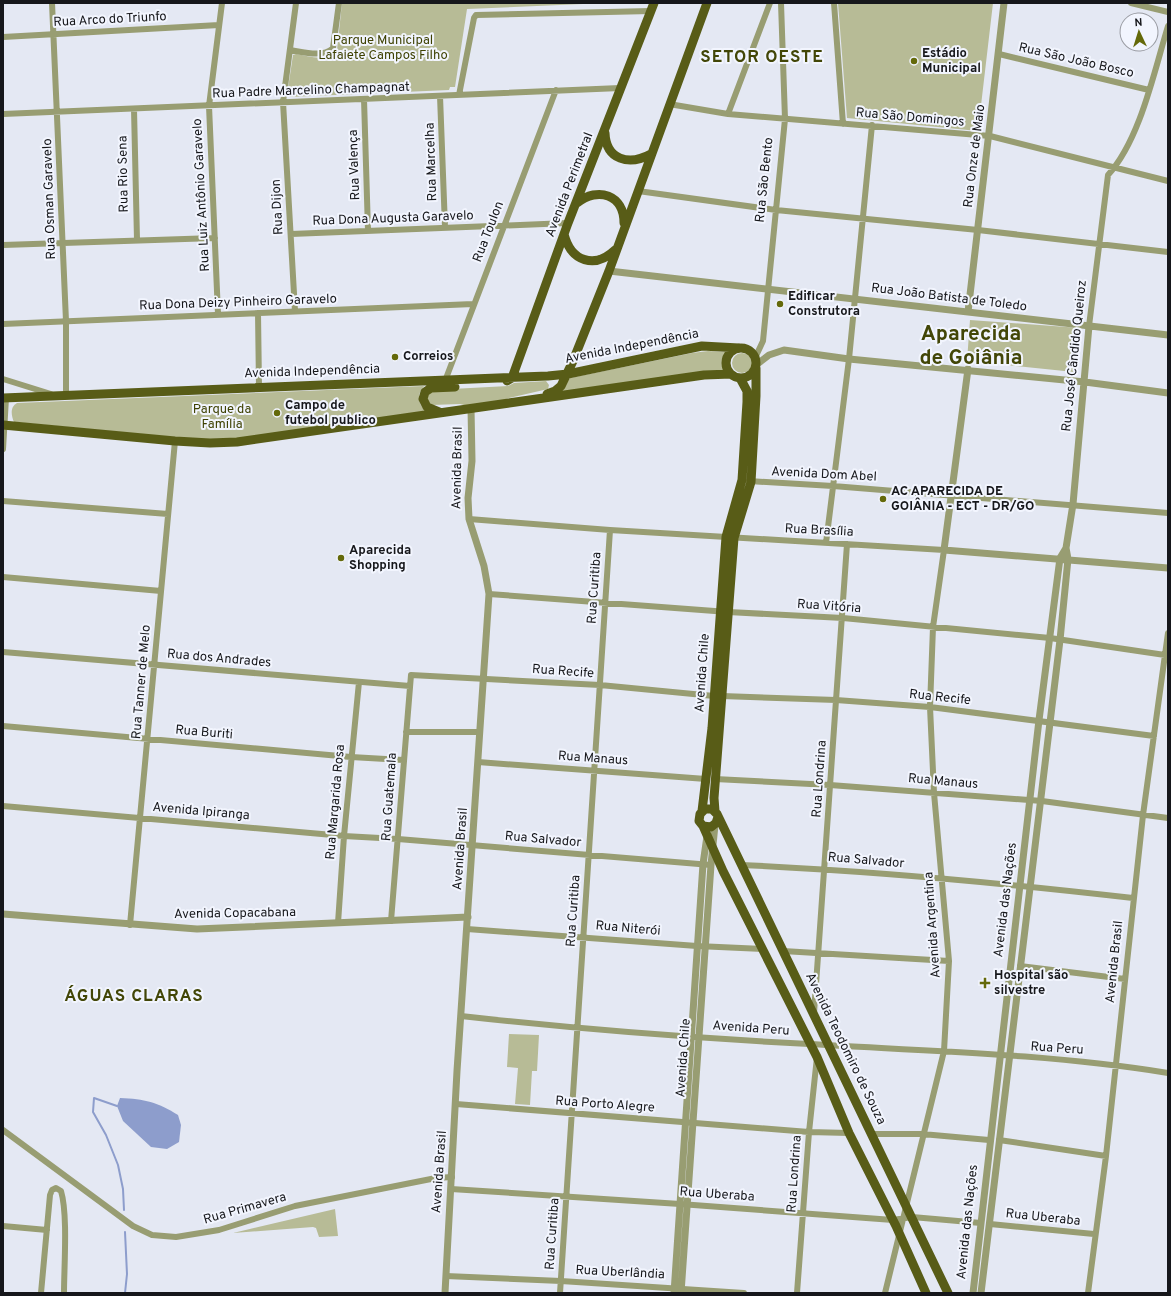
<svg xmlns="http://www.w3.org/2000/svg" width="1171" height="1296" viewBox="0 0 1171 1296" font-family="Overpass,sans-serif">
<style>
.green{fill:#b7bb96}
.water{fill:#8d9dcc}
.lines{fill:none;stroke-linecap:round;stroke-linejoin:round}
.stream{stroke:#8d9dcc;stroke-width:2}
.minor{stroke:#989d72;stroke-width:6}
.tertiary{stroke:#989d72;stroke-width:7}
.primary{stroke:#585c17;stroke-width:9}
.poi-dot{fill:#64690a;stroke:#f2f5fe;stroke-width:1.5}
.labels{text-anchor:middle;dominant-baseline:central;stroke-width:4;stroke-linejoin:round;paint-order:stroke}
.street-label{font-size:13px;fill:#16171b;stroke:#f2f5fe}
.park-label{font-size:13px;fill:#3d4000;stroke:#f2f5fe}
.poi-label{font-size:13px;font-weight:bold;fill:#16171b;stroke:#f2f5fe;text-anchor:start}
.district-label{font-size:17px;font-weight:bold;letter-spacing:1px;fill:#424607;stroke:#f2f5fe}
.town-label{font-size:21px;font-weight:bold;fill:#424607;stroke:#f2f5fe}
</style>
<rect width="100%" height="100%" fill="#e4e8f3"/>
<!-- green -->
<path class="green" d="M 342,3 L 606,3 L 467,9 L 455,87 L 450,87 L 449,90 L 289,97 L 287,95 L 293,55 L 296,54 C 309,56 327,63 337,50 Z
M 838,3 L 993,3 L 978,131 L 847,118 Z
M 970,320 L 1080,328 L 1074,372 L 967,361 Z
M 708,351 L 727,352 L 723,361 L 724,373 L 558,393 L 570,378 L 692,353 Z
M732 363a10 10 0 1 1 20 0a10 10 0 1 1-20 0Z
M 546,381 L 549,385 L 548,389 L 509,398 L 498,402 L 468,406 L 460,404 L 432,405 L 427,401 L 428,394 L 433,390 L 508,386 L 514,383 Z
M 424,386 C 416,395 418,404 426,412 L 258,437 L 205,440 L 14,422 C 11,415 10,407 17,403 Z
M 509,1034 L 539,1035 L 537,1071 L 532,1071 L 530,1105 L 515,1104 L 518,1068 L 507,1067 Z
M 335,1209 L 338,1236 L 319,1237 L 316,1228 L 313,1227 L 233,1233 Z"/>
<!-- water -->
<path class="water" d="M 120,1098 C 145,1099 157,1102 178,1115 L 181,1125 L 179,1142 L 167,1149 L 151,1147 L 123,1121 L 117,1106 Z"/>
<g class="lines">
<!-- stream -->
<path class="stream" d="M 117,1106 L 94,1098 L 93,1112 L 106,1135 L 118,1165 L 123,1189 L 124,1210
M 125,1232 L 127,1274 L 125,1293"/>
<!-- minor -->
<path class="minor" d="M 52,3 L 66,321 L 66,395
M 834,3 L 843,124
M 1131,3 L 1168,12
M 3,37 L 219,25
M 290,50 C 303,52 323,58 333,48 L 339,3
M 999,54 L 1149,90
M 459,95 L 474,18 L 476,15 L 651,11
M 440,96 L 445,227
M 364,99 L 368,231
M 669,104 L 728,114 L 990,136 L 1168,181
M 134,109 L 137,240
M 3,114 L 620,88
M 728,114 L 770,3
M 638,191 L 776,210 L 978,230 L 1168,252
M 291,234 L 568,223
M 3,245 L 215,238
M 295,311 L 283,102 L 296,3
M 258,313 L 259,387
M 218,314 L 209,106 L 222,3
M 3,324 L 473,304
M 1089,326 L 1108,175 C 1140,140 1154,72 1168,26
M 755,358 L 763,341 L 785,119 L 781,3
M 3,379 L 51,394
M 445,381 L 556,90
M 3,449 L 6,398 L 3,397
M 749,481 L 833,486 L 1168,513
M 3,501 L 168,514
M 469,519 L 610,530 L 944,550 L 933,627 L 930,707 L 934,793 L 949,961 L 944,1051 L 885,1293
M 826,543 L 849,359 L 872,125
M 3,577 L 161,591
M 489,594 L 728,612 L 843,618 L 1050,638 L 1165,655
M 3,652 L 410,686
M 722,696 L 836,700 L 930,707 L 1154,736
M 3,726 L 351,757 L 403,760
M 406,732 L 480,732
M 478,762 L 706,779
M 715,779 L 830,785 L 1042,801 L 1168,818
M 3,806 L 344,836 L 398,839 L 711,865
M 741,865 C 872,871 1003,883 1133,898
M 391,921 L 411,675 L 600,685 L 714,696
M 338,923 L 344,836 L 359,682
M 130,925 L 175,441
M 467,929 L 697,946 L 763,949
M 783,951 L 949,961
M 1020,966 L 1125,979
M 814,1013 L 847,544
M 461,1016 C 577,1029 693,1038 809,1044 C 929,1051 1050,1054 1168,1073
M 456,1104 L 809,1132 L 849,1133
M 3,1130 L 133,1226 L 152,1235 L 176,1237 L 219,1230 L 295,1206 L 436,1178 L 452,1177
M 872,1134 L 922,1134 L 989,1140
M 999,1140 L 1106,1156
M 451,1189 L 680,1204 L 893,1220 L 912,1217 L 981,1223
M 990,1224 L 1094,1234
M 3,1226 L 47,1230
M 446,1276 L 561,1281 L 744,1293
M 41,1293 L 50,1195 L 52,1190 L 56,1188 L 61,1191 C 68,1214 64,1267 64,1293
M 560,1293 L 610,530
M 797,1293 L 809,1132 L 817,1057
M 1088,1293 L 1106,1156 L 1143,815 L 1168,633"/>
<!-- tertiary -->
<path class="tertiary" d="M 609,271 L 1168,335
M 968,312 L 1004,3
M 756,365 L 769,355 L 784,350 L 849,359 L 1085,382 L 1168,393
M 968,369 L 944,550 L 1168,568
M 3,914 L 197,929 L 468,917
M 445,1293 L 457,1071 L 489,594 L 484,566 L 469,519 L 468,498 L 472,461 L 471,408
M 674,1293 L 703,864 L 707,836
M 681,1293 L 711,865 L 715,825
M 973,1293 L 1039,720 L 1060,558 L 1066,548
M 981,1293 L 1060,640 L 1068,559 L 1066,548 L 1073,504 L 1089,326"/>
<!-- primary -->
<path class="primary" d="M 605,133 C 606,160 629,166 651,154
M 577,203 C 598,186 624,195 624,223
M 564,234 C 571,262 595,269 615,250
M726 363a15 15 0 1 1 30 0a15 15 0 1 1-30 0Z
M 507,381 L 512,378 L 568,223 L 654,3
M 547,394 L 555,391 L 561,386 L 573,361 L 609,271 L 707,3
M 3,398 L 548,376 L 568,374 L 702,346 L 739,348
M 439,412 L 427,407 L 423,399 L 425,392 L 431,388 L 455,387
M 3,425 L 175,441 L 210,443 L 237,442 L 704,375 L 731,374
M 702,811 L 712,728 L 726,537 L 742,480 L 747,402 L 747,391 L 740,378
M 715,811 L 714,798 L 734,538 L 751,482 L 756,396 L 756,368
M 718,817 L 716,823 L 711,827 L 703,826 L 699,821 L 700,814 L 705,809 L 712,809 L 717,814 L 948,1293
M 703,826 L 723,871 L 817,1057 L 849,1133 L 896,1226 L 926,1293"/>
</g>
<!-- markers -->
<g class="poi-dot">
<circle cx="914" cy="61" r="4"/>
<circle cx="780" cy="304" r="4"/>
<circle cx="395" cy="357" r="4"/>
<circle cx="277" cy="413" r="4"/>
<circle cx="883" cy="499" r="4"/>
<circle cx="341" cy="558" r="4"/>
<path d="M983 977h4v4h4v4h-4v4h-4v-4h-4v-4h4z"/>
</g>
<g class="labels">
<!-- street labels -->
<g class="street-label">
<text transform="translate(110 20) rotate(-3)">Rua Arco do Triunfo</text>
<text transform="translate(1076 61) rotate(13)">Rua São João Bosco</text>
<text transform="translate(311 91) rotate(-2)">Rua Padre Marcelino Champagnat</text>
<text transform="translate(910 118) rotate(5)">Rua São Domingos</text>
<text transform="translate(975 156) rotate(-83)">Rua Onze de Maio</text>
<text transform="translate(432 162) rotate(-92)">Rua Marcelha</text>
<text transform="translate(355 165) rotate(-92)">Rua Valença</text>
<text transform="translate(124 174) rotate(-91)">Rua Rio Sena</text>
<text transform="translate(765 180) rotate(-84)">Rua São Bento</text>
<text transform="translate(570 185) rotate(-69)">Avenida Perimetral</text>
<text transform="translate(202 195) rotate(-93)">Rua Luiz Antônio Garavelo</text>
<text transform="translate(50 199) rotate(-92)">Rua Osman Garavelo</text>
<text transform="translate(278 207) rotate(-93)">Rua Dijon</text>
<text transform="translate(393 219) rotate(-2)">Rua Dona Augusta Garavelo</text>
<text transform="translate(489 232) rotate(-69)">Rua Toulon</text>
<text transform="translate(949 298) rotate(7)">Rua João Batista de Toledo</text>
<text transform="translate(238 303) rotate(-2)">Rua Dona Deizy Pinheiro Garavelo</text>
<text transform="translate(632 347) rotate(-11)">Avenida Independência</text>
<text transform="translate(1075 356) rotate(-84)">Rua José Cândido Queiroz</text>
<text transform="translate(312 372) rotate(-2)">Avenida Independência</text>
<text transform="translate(458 468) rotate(-89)">Avenida Brasil</text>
<text transform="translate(824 475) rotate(3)">Avenida Dom Abel</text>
<text transform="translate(819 531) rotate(3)">Rua Brasília</text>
<text transform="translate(595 588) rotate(-86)">Rua Curitiba</text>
<text transform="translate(829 607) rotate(4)">Rua Vitória</text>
<text transform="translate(219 659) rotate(5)">Rua dos Andrades</text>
<text transform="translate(563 672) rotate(4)">Rua Recife</text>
<text transform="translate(703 673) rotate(-86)">Avenida Chile</text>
<text transform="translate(142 682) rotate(-85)">Rua Tanner de Melo</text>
<text transform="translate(940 698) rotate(6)">Rua Recife</text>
<text transform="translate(204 733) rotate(5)">Rua Buriti</text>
<text transform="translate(593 759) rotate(4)">Rua Manaus</text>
<text transform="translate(820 779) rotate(-86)">Rua Londrina</text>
<text transform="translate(943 782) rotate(5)">Rua Manaus</text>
<text transform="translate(390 797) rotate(-86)">Rua Guatemala</text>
<text transform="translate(336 802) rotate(-85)">Rua Margarida Rosa</text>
<text transform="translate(201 812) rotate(5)">Avenida Ipiranga</text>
<text transform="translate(543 840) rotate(5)">Rua Salvador</text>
<text transform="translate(461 849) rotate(-86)">Avenida Brasil</text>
<text transform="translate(866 861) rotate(5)">Rua Salvador</text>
<text transform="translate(1006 900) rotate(-83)">Avenida das Nações</text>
<text transform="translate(574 911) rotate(-86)">Rua Curitiba</text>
<text transform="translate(235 914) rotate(-1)">Avenida Copacabana</text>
<text transform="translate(933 925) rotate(-94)">Avenida Argentina</text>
<text transform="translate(628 929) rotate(5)">Rua Niterói</text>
<text transform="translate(1115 962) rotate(-84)">Avenida Brasil</text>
<text transform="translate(751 1029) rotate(4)">Avenida Peru</text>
<text transform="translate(845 1049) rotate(64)">Avenida Teodomiro de Souza</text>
<text transform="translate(1057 1049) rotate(4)">Rua Peru</text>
<text transform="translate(684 1058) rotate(-86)">Avenida Chile</text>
<text transform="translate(605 1105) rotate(4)">Rua Porto Alegre</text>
<text transform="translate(440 1172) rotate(-86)">Avenida Brasil</text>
<text transform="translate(795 1174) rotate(-86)">Rua Londrina</text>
<text transform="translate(717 1195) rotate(4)">Rua Uberaba</text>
<text transform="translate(245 1209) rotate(-16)">Rua Primavera</text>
<text transform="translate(1043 1218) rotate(6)">Rua Uberaba</text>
<text transform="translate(968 1222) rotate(-84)">Avenida das Nações</text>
<text transform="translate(553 1234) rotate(-86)">Rua Curitiba</text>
<text transform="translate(620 1273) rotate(3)">Rua Uberlândia</text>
</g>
<!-- park labels -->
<g class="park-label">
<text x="383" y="41">Parque Municipal<tspan x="383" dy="15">Lafaiete Campos Filho</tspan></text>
<text x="222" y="410">Parque da<tspan x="222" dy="15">Família</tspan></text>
</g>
<!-- poi labels -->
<g class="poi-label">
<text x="922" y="54">Estádio<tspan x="922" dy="15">Municipal</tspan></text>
<text x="788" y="297">Edificar<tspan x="788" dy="15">Construtora</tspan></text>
<text x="403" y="357">Correios</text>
<text x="285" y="406">Campo de<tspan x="285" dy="15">futebol publico</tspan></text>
<text x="891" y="492">AC APARECIDA DE<tspan x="891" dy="15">GOIÂNIA - ECT - DR/GO</tspan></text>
<text x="349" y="551">Aparecida<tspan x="349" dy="15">Shopping</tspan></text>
<text x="994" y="976">Hospital são<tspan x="994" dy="15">silvestre</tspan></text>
</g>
<!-- district labels -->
<g class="district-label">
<text x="762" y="58">SETOR OESTE</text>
<text x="134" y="997">ÁGUAS CLARAS</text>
</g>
<!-- town labels -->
<g class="town-label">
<text x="971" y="334">Aparecida<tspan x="971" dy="24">de Goiânia</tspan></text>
</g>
</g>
<!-- border -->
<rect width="1171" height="1296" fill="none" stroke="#16171b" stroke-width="8"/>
<!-- north arrow -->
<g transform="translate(1139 32) rotate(356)"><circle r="19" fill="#f2f5fe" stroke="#9a9ca3"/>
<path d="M0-3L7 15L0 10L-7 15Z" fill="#64690a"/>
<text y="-6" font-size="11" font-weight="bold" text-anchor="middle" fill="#16171b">N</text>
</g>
</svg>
